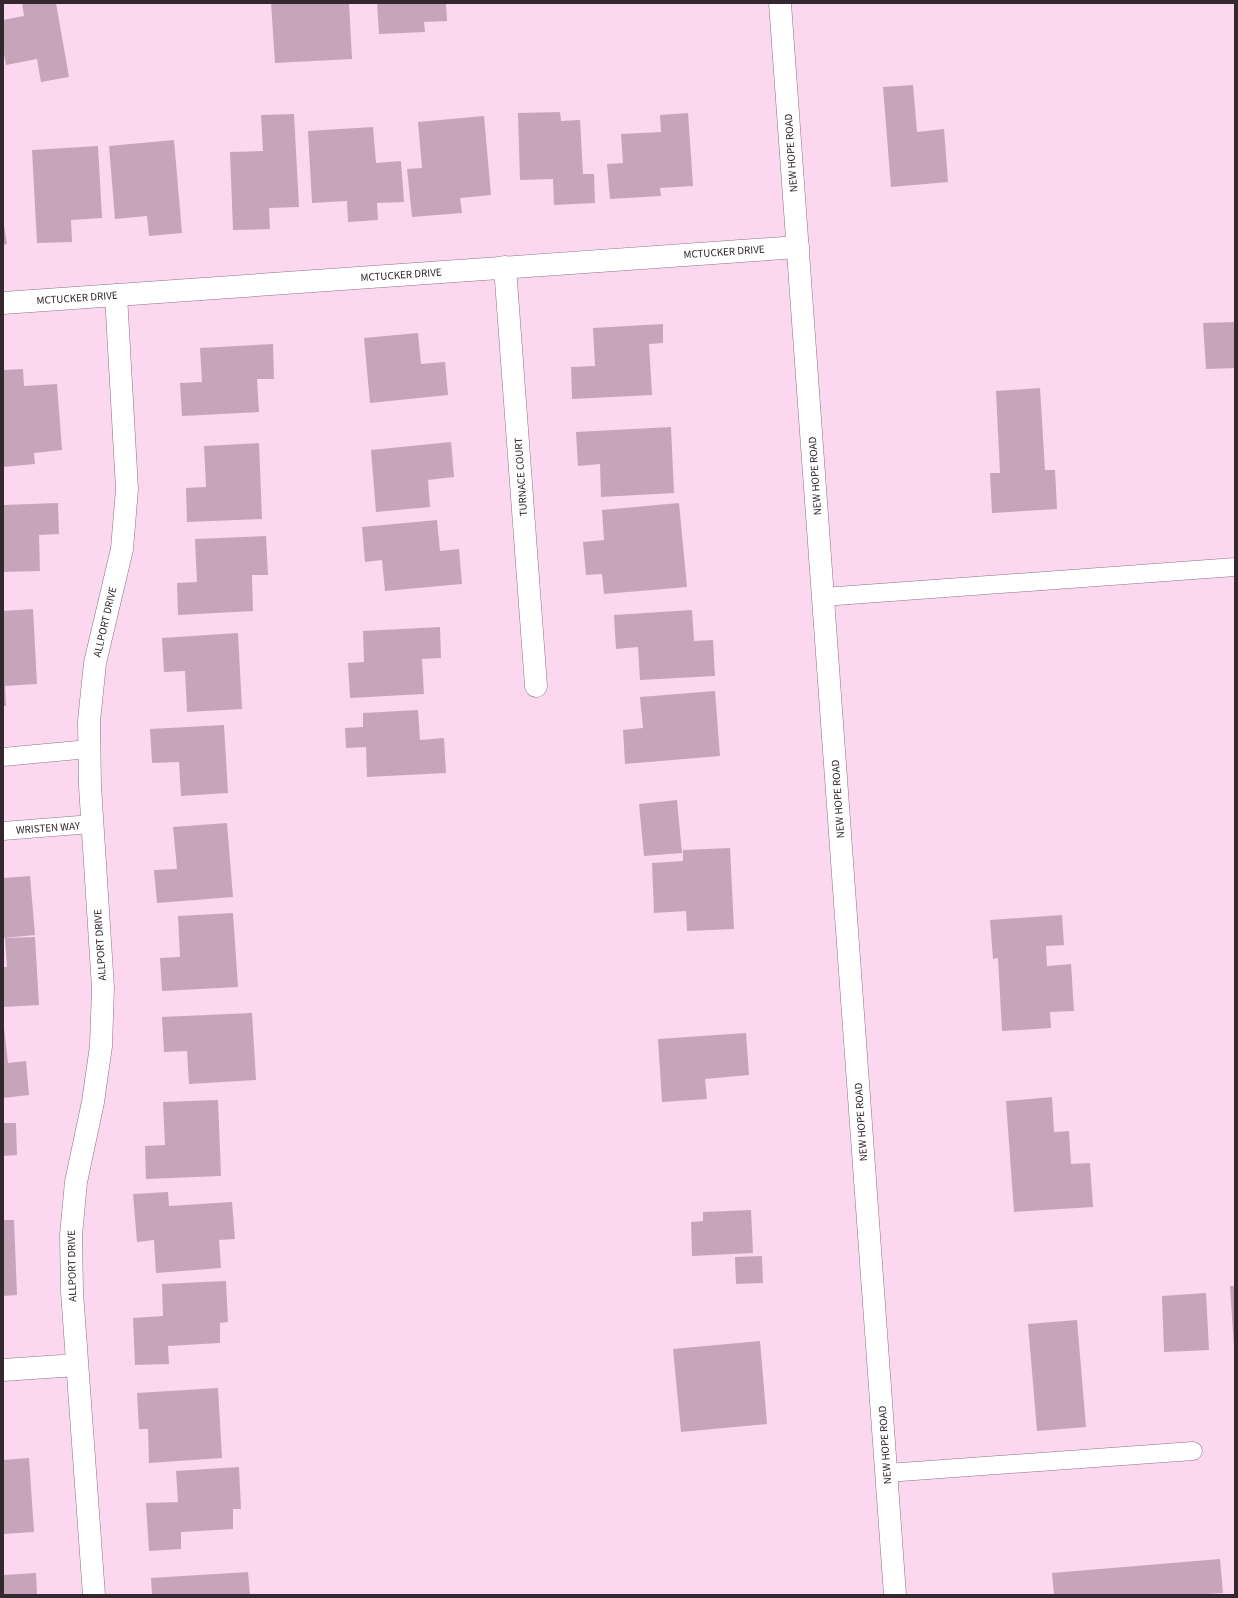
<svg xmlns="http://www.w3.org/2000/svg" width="1238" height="1598" viewBox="0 0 1238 1598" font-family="'Source Sans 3',sans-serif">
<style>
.building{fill:#c6a5bb}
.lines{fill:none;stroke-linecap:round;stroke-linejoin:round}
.lane-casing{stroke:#8f7185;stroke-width:19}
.street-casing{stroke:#8f7185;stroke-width:23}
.secondary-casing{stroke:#8f7185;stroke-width:23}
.lane{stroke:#fff;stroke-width:18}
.street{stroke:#fff;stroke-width:22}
.secondary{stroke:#fff;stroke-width:22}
.labels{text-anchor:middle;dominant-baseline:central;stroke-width:3;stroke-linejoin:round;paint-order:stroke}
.street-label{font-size:11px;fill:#342730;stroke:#fff}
</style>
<rect width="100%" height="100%" fill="#fbd8ef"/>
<!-- building -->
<path class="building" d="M 22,3 L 56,3 L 69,77 L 41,82 L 37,59 L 6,65 L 3,48 L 3,20 L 24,16 Z
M 271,3 L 349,3 L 352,59 L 275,63 Z
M 377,3 L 446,3 L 447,21 L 424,22 L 425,32 L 379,34 Z
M 913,85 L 917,132 L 944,129 L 948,182 L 891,187 L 883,87 Z
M 560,112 L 561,121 L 580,120 L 583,174 L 594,174 L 595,203 L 554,205 L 553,179 L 520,180 L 518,113 Z
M 688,113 L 693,186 L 660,188 L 661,196 L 610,199 L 607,164 L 623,163 L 621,134 L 661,132 L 660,115 Z
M 294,114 L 299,207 L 269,208 L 270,229 L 233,230 L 230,152 L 263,151 L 261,115 Z
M 484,116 L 491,195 L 460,198 L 462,213 L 412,217 L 407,169 L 422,168 L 418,122 Z
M 373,127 L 376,163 L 401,161 L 404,202 L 377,203 L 378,220 L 348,222 L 347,201 L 312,203 L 308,131 Z
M 174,140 L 182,233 L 149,236 L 147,216 L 115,219 L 109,146 Z
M 98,146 L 102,218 L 71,220 L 72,242 L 37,243 L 32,150 Z
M 3,219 L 7,244 L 3,245 Z
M 1235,322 L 1235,368 L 1206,369 L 1203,323 Z
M 663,324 L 663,343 L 649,344 L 652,395 L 572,399 L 571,367 L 595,366 L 593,328 Z
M 418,333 L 421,364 L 445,362 L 448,395 L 370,403 L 364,338 Z
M 273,344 L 274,379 L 257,379 L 259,412 L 182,416 L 180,383 L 202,382 L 200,348 Z
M 23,369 L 24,386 L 57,384 L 62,450 L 34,453 L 35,464 L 3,467 L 3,370 Z
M 1040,388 L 1045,470 L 1055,470 L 1057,509 L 992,513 L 990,473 L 1000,473 L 996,391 Z
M 671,427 L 674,493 L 601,497 L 600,464 L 578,466 L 576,432 Z
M 451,442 L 454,477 L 428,480 L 430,507 L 376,512 L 371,450 Z
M 259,443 L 262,519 L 187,522 L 186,488 L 206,487 L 204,446 Z
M 58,503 L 59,534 L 39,535 L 40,571 L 3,572 L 3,505 Z
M 679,503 L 687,587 L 604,594 L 602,574 L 586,575 L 583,542 L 604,540 L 602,510 Z
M 437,520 L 440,551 L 459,549 L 462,584 L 385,591 L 382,560 L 365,562 L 362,527 Z
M 266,536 L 268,575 L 252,575 L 253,611 L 178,615 L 177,583 L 197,582 L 195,539 Z
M 33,609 L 37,684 L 5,686 L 6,706 L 3,706 L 3,611 Z
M 692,610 L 694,641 L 713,640 L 715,676 L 640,680 L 638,647 L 616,649 L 614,615 Z
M 440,627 L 441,658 L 422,659 L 424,694 L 350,698 L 348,663 L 364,662 L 363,631 Z
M 238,633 L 242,709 L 187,712 L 185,671 L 164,672 L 162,638 Z
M 715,691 L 720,756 L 625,764 L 623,730 L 643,728 L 640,697 Z
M 418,710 L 420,740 L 444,738 L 446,773 L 367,777 L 366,747 L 346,748 L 345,728 L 363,727 L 363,713 Z
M 224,725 L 228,793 L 181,796 L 179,762 L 152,763 L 150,729 Z
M 677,800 L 682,853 L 644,856 L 639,804 Z
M 227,823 L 233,897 L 157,903 L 154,870 L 177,869 L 173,827 Z
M 730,848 L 734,929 L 687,931 L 686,911 L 654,913 L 652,863 L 683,861 L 683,850 Z
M 30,876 L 35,935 L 3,938 L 3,878 Z
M 233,913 L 238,987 L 162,991 L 160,958 L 180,957 L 178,916 Z
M 1062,915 L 1064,945 L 1046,946 L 1047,966 L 1071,964 L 1074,1011 L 1050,1012 L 1051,1028 L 1002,1031 L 998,958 L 993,959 L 990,920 Z
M 35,937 L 39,1005 L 3,1007 L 3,967 L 7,967 L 5,938 Z
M 252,1013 L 256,1080 L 189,1084 L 187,1051 L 164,1052 L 162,1017 Z
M 3,1019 L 8,1063 L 26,1061 L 29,1095 L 3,1098 Z
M 746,1033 L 749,1075 L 705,1079 L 707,1099 L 662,1102 L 658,1039 Z
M 1052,1097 L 1054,1132 L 1069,1131 L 1071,1164 L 1090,1163 L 1093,1207 L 1014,1212 L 1006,1101 Z
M 218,1100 L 221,1176 L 146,1179 L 145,1146 L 165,1145 L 163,1102 Z
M 3,1123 L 16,1123 L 17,1155 L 3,1156 Z
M 168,1192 L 169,1206 L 232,1202 L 235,1239 L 219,1240 L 221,1268 L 156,1273 L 154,1240 L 137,1242 L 133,1194 Z
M 751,1210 L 753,1253 L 692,1256 L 691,1222 L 703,1221 L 703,1212 Z
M 3,1220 L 14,1220 L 17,1295 L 3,1296 Z
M 762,1256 L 763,1283 L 736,1284 L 735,1257 Z
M 226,1281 L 228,1322 L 220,1323 L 220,1343 L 168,1346 L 169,1364 L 135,1365 L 133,1318 L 163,1316 L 162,1284 Z
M 1230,1286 L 1235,1286 L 1235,1348 L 1234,1348 Z
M 1206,1293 L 1209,1350 L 1164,1352 L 1162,1296 Z
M 1077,1320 L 1086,1427 L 1037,1431 L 1028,1324 Z
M 760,1341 L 767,1424 L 681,1432 L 673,1349 Z
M 218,1388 L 222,1458 L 149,1463 L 148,1429 L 139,1429 L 137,1393 Z
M 29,1458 L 34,1532 L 3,1534 L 3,1460 Z
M 239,1467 L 241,1509 L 233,1509 L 233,1529 L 181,1532 L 181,1549 L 149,1551 L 146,1503 L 178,1502 L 176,1471 Z
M 1220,1559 L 1223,1593 L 1194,1595 L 1054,1595 L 1052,1573 Z
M 248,1572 L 250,1595 L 152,1595 L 151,1578 Z
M 36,1573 L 37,1595 L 3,1595 L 3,1575 Z"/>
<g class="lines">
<!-- lane casing -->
<g class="lane-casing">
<path id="lane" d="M 823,597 L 1235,567
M 3,757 L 89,749
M 3,831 L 92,824
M 887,1473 L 1193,1451"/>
</g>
<!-- street casing -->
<g class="street-casing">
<path id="street" d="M 505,267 L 536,686
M 3,303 L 798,247
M 3,1370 L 77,1365
M 94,1595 L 72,1292 L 71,1235 L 76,1182 L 93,1102 L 101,1046 L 103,988 L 90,786 L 89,721 L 95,663 L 122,549 L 127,489 L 116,295"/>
</g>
<!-- secondary casing -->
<g class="secondary-casing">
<path id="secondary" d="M 780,3 L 895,1595"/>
</g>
<!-- lane -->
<use href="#lane" class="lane"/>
<!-- street -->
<use href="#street" class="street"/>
<!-- secondary -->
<use href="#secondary" class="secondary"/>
</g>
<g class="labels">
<!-- street labels -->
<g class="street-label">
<text transform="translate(791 153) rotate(-94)">NEW HOPE ROAD</text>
<text transform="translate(724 252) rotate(-4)">MCTUCKER DRIVE</text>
<text transform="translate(401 275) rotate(-4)">MCTUCKER DRIVE</text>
<text transform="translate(77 298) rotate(-4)">MCTUCKER DRIVE</text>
<text transform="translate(815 476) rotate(-94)">NEW HOPE ROAD</text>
<text transform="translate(521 477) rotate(-94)">TURNACE COURT</text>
<text transform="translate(105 622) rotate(-77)">ALLPORT DRIVE</text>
<text transform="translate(838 799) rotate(-94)">NEW HOPE ROAD</text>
<text transform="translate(48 828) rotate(-4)">WRISTEN WAY</text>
<text transform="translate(100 945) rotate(-94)">ALLPORT DRIVE</text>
<text transform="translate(861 1122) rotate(-94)">NEW HOPE ROAD</text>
<text transform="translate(72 1266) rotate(-91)">ALLPORT DRIVE</text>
<text transform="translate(885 1445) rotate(-94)">NEW HOPE ROAD</text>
</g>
</g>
<!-- border -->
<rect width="1238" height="1598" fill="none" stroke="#342730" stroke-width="8"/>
</svg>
